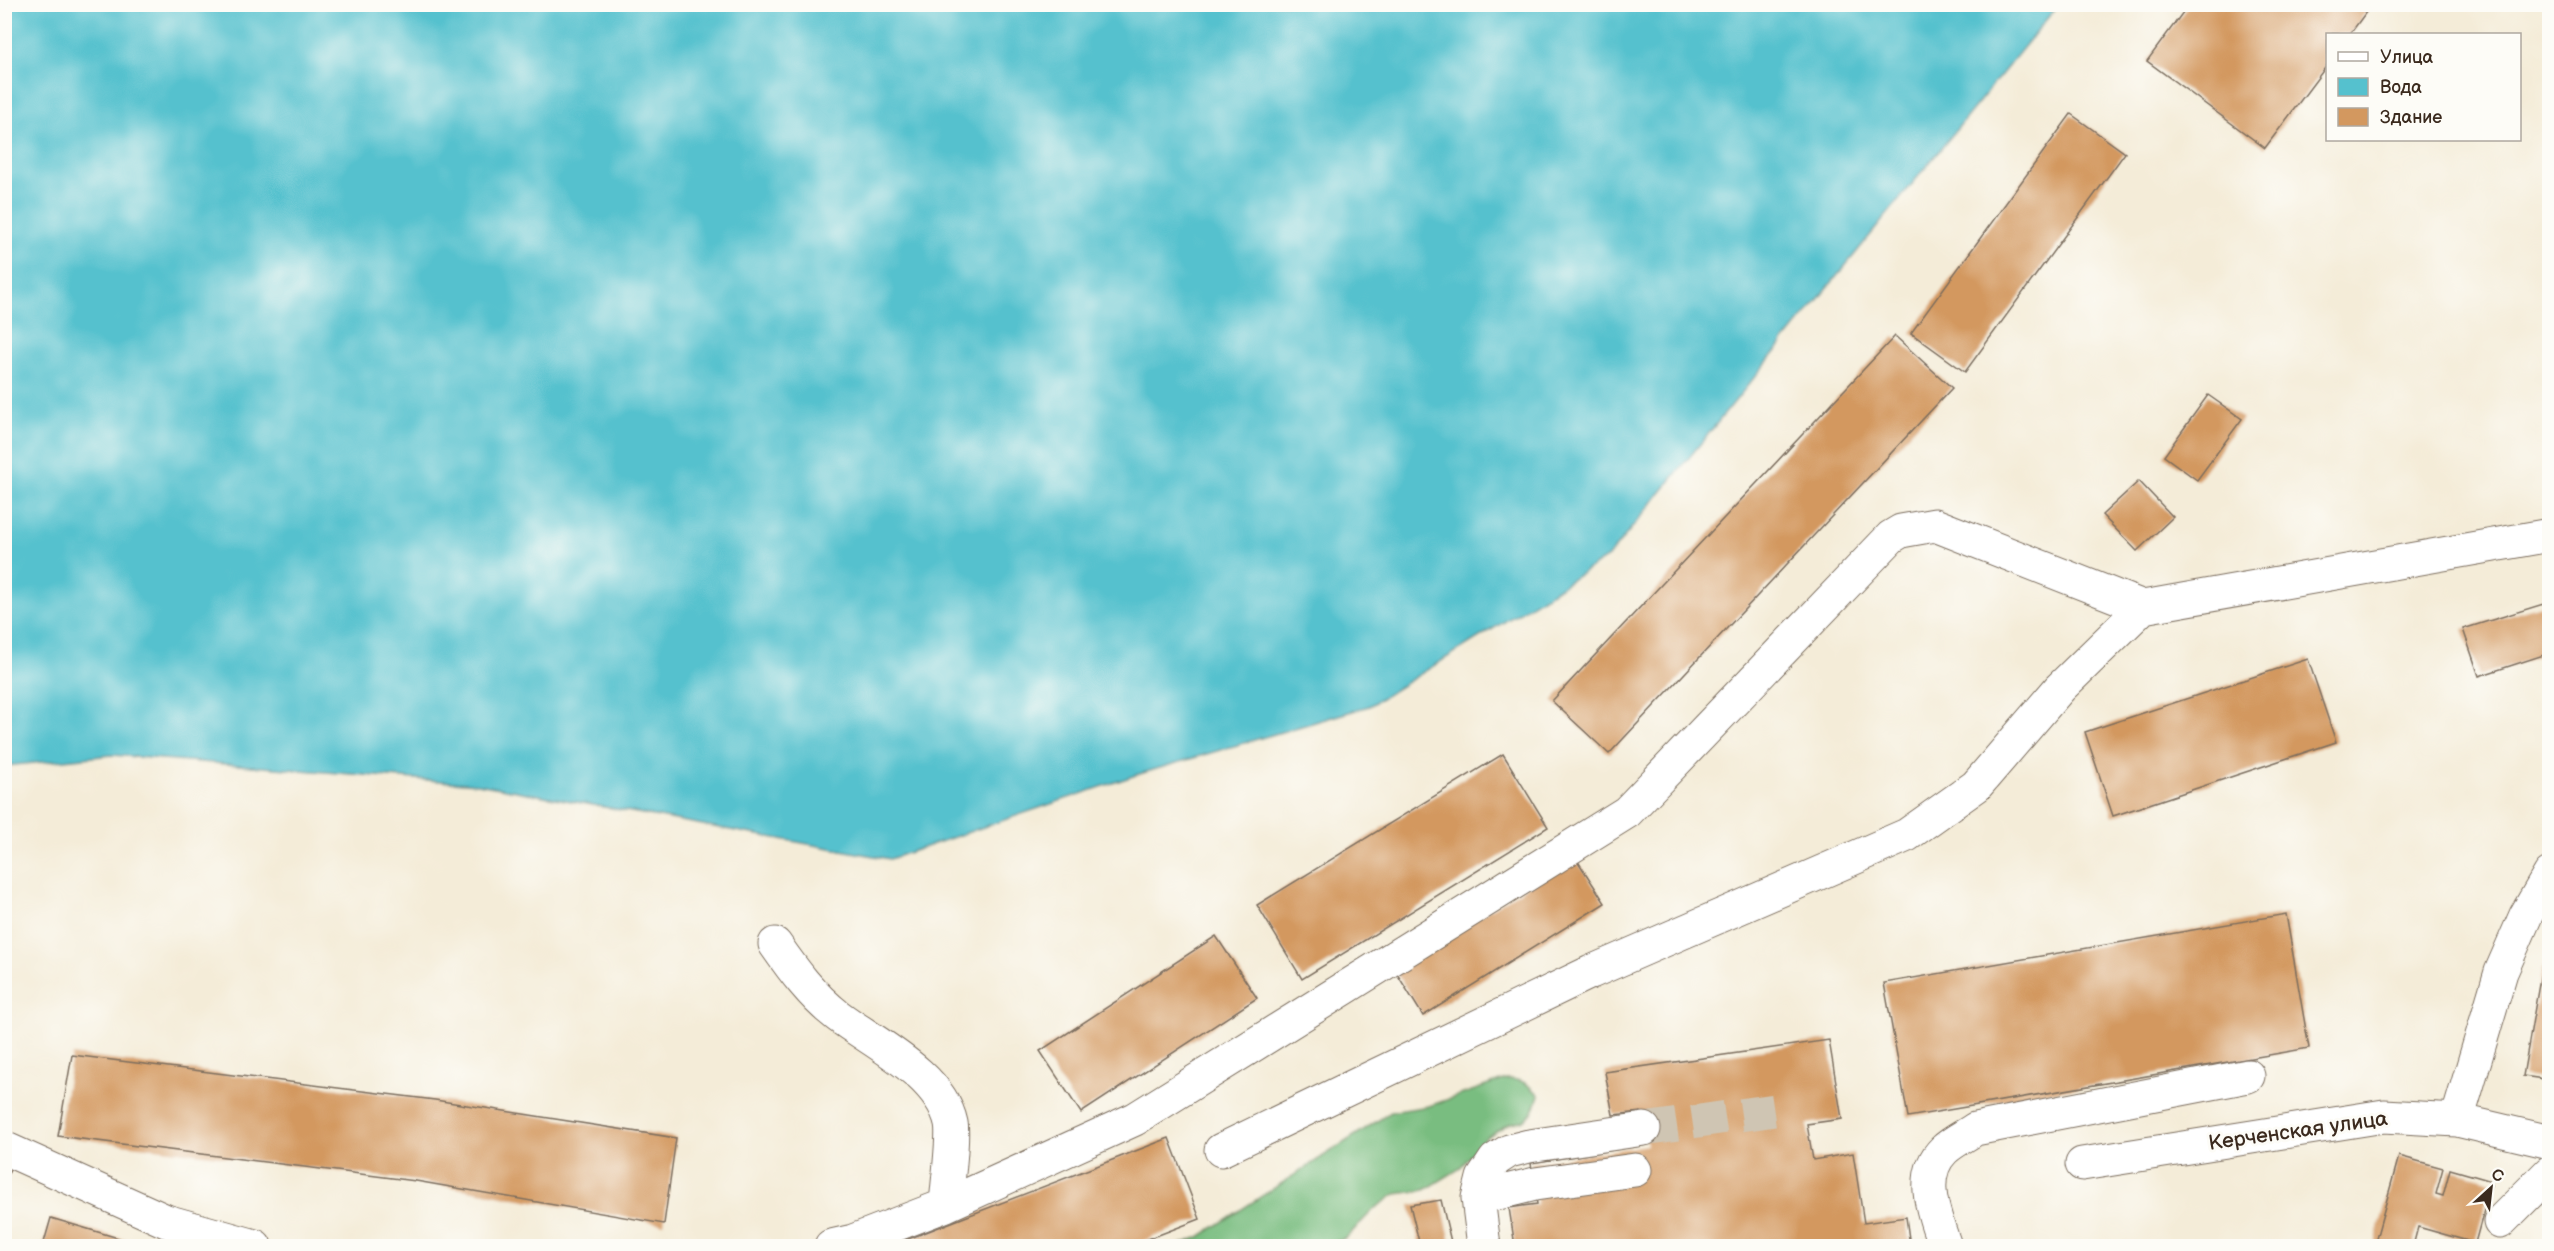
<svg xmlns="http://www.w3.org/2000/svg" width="2554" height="1251" viewBox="0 0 2554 1251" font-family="'Balsamiq Sans',sans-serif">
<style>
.forest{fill:#79bd80;stroke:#5a744f;stroke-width:1.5}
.water{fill:#55c1ce;stroke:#487676;stroke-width:1.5}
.building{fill:#d3985f}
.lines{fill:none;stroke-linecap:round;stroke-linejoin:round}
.minor-tunnel{stroke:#cfc5b3;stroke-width:33;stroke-dasharray:33 16;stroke-linecap:butt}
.minor-casing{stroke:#7c6e5f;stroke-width:35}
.minor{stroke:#fff;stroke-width:33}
.labels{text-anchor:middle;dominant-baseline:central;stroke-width:6;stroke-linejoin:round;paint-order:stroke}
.street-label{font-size:21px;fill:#3b2a1e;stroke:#fdfcf7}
</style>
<rect width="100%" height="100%" fill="#fdfcf7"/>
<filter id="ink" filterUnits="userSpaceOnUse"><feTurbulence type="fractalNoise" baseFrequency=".0167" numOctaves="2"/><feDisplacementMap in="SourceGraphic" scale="12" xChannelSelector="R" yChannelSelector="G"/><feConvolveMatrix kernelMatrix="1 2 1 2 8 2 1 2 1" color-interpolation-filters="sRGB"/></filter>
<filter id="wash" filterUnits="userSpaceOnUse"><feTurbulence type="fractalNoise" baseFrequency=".008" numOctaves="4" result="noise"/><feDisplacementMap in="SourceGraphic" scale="24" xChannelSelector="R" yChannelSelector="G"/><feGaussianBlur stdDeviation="1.35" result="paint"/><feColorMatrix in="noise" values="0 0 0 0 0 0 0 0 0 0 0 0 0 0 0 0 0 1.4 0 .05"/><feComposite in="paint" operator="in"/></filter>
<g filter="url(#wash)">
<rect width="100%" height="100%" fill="#f4ecd8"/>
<!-- forest -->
<path class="forest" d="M 1506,1079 C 1521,1079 1528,1083 1539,1095 L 1533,1112 L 1524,1120 L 1508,1124 L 1485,1138 L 1459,1169 L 1425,1190 L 1396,1194 L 1374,1209 L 1346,1238 L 1325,1246 L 1177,1246 L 1199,1237 L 1391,1112 L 1429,1106 Z"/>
<!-- water -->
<path class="water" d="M 5,4 L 2058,4 L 2058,5 L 1608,557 L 1369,706 L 1136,775 L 890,859 L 478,784 L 112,755 L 5,766 Z"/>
<g id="blocks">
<!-- building -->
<path class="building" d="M 2189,4 L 2372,4 L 2350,34 L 2328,34 L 2328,64 L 2265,148 L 2147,61 Z
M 2071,114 L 2125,153 L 1965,372 L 1911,333 Z
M 1895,336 L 1952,388 L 1609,754 L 1552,701 Z
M 2208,395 L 2242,419 L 2197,480 L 2164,456 Z
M 2139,481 L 2173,517 L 2137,551 L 2102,515 Z
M 2550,602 L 2550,653 L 2479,676 L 2463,629 Z
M 2308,659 L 2336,742 L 2113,816 L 2085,732 Z
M 1503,754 L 1548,827 L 1302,979 L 1257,905 Z
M 1575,857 L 1605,903 L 1423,1016 L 1394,969 Z
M 2286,914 L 2309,1048 L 1908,1117 L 1884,983 Z
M 1216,936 L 1257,998 L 1081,1113 L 1040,1051 Z
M 2542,967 L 2550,968 L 2550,1080 L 2523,1076 Z
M 1829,1040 L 1842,1119 L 1807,1124 L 1813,1160 L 1853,1153 L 1864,1223 L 1906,1217 L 1910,1246 L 1515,1246 L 1509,1208 L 1537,1204 L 1531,1163 L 1647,1145 L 1641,1112 L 1613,1115 L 1605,1072 Z
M 72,1055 L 435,1100 L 676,1138 L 664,1224 L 416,1181 L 58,1136 Z
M 1169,1138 L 1200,1219 L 1130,1246 L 906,1246 L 903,1241 Z
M 4,1153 L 16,1158 L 4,1182 Z
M 2399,1156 L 2443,1168 L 2436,1194 L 2443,1196 L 2450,1169 L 2492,1181 L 2475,1243 L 2418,1227 L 2413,1246 L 2374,1246 Z
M 1441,1200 L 1452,1246 L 1420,1246 L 1410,1205 Z
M 51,1218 L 145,1246 L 43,1246 Z"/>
</g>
</g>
<g filter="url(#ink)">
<use href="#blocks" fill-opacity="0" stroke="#7c6e5f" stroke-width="1.5"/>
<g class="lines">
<!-- minor-tunnel -->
<path class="minor-tunnel" d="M 1644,1129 L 1789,1108"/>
<!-- minor casing -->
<g class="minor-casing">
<path id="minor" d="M 775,944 C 793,970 812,996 838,1016 C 875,1044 940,1074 951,1123 C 954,1138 947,1187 946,1205
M 2457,1120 L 2501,972 L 2526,915 L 2550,874
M 4,1148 L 166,1221 L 255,1246
M 1221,1150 L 1591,972 L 1907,835 L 1976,786 L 2060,688 L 2143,607
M 2082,1164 L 2384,1116 L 2457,1120 L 2550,1142
M 1478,1198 L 1535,1184 L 1635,1170
M 2500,1222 L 2550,1172
M 831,1246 L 853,1241 L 946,1205 L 1135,1119 L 1627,812 L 1891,537 L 1901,531 L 1935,525 L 2143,607 L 2550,535
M 1484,1246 L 1478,1198 L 1483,1178 L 1495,1160 L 1509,1151 L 1529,1146 L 1644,1129
M 1945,1246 C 1935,1217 1917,1176 1944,1150 C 1952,1142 1965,1136 1975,1129 L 2248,1076"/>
</g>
<!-- minor -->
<use href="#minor" class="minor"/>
</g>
</g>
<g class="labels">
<!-- street labels -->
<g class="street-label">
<text transform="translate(2298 1131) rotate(-8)">Керченская улица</text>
</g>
</g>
<!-- margin -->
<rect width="2554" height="1251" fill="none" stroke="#fdfcf7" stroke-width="24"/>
<!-- legend -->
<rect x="2326" y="33" width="195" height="108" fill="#fdfcf7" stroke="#afa8a0" stroke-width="1.5"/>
<rect x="2338" y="52" width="30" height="9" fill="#ffffff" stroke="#afa8a0" stroke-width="1.5"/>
<text x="2380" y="63" font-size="18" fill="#3b2a1e">Улица</text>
<rect x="2338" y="78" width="30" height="18" fill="#55c1ce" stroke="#afa8a0" stroke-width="1.5"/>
<text x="2380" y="93" font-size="18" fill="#3b2a1e">Вода</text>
<rect x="2338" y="108" width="30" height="18" fill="#d3985f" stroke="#afa8a0" stroke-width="1.5"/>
<text x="2380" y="123" font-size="18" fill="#3b2a1e">Здание</text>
<!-- north arrow -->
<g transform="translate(2491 1188) rotate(27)" stroke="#fdfcf7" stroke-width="4.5" paint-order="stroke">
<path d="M0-4.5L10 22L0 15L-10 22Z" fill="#3b2a1e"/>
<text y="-9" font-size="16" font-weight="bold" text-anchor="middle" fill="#3b2a1e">С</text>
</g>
</svg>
